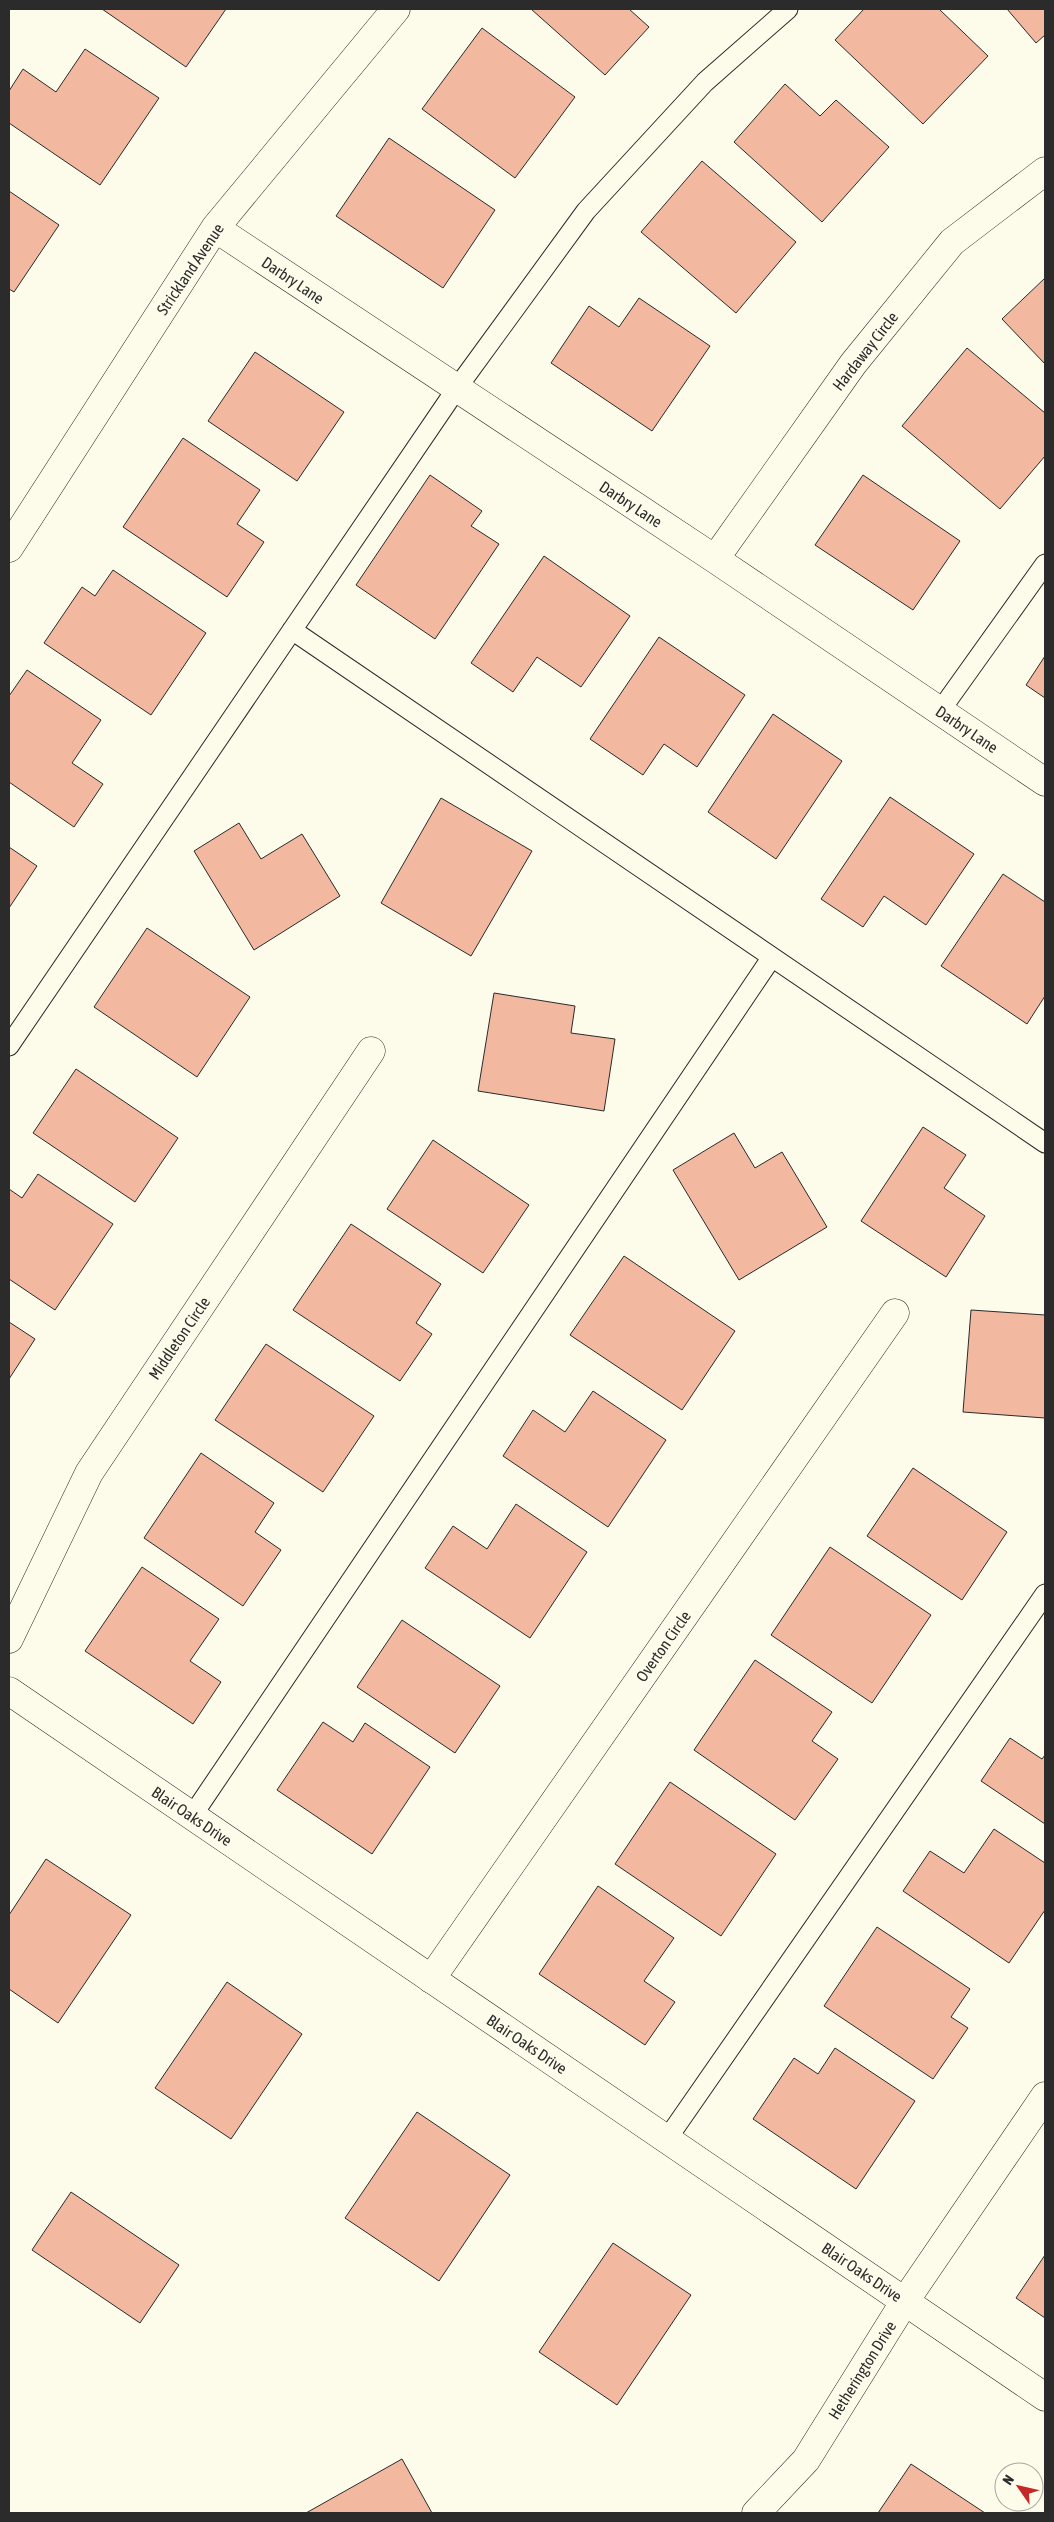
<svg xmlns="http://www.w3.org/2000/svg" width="1054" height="2522" viewBox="0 0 1054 2522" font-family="'Asap Condensed',sans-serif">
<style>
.building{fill:#f2b8a0;stroke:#2b2b2b}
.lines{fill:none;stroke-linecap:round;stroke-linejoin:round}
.lane-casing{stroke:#2b2b2b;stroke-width:21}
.street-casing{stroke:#2b2b2b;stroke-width:29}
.secondary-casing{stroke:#2b2b2b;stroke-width:29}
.lane{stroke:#fdfbea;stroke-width:19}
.street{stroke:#fdfbea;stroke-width:28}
.secondary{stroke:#fdfbea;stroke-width:28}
.labels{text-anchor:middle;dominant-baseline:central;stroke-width:4;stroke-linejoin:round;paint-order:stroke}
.street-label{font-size:16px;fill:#2b2b2b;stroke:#fdfbea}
</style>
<rect width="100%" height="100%" fill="#fdfbea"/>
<!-- building -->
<path class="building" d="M 102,9 L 226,9 L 186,67 Z
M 531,9 L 629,9 L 649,27 L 605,75 Z
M 864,9 L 939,9 L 988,56 L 923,124 L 835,40 Z
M 1007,9 L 1045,9 L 1045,35 L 1036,43 Z
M 482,28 L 575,97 L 515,178 L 422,109 Z
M 85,49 L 159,98 L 100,185 L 9,123 L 9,91 L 23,69 L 56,92 Z
M 785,84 L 820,116 L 836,100 L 889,147 L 822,222 L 734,142 Z
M 389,138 L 495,210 L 443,288 L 336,216 Z
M 702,161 L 796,242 L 736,313 L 641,232 Z
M 9,191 L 59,225 L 14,292 L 9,289 Z
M 1045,278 L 1045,364 L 1002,319 Z
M 639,298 L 710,346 L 652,431 L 551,363 L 589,306 L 619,327 Z
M 967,348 L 1045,413 L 1045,456 L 1000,509 L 902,426 Z
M 255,352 L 344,412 L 297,481 L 208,421 Z
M 183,438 L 260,490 L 237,524 L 264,542 L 227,597 L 123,527 Z
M 430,475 L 482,511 L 471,526 L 499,544 L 435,639 L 356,585 Z
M 863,475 L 960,541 L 913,610 L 815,545 Z
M 544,556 L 630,616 L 581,687 L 537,657 L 513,692 L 471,663 Z
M 113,570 L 206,633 L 151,715 L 44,643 L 82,587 L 95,596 Z
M 659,637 L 745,695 L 697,767 L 664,744 L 643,775 L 590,739 Z
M 1045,656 L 1045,698 L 1026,685 Z
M 27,670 L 101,720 L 72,763 L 103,784 L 74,827 L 9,782 L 9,696 Z
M 773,714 L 842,761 L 776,859 L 708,812 Z
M 890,797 L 974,854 L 926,925 L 884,896 L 863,927 L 821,899 Z
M 441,798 L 532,851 L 471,956 L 381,903 Z
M 239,823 L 261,859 L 302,834 L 340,896 L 254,950 L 194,851 Z
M 9,847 L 37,866 L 9,908 Z
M 1003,874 L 1045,902 L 1045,996 L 1027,1024 L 941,966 Z
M 147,928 L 250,997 L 197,1077 L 94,1007 Z
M 494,993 L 575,1006 L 571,1033 L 615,1039 L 604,1111 L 478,1091 Z
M 76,1069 L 178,1138 L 135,1202 L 33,1133 Z
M 923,1127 L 966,1155 L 944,1188 L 985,1216 L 946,1277 L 861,1221 Z
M 734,1133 L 755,1168 L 782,1152 L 827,1227 L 739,1280 L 673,1170 Z
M 433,1140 L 529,1205 L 483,1273 L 387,1209 Z
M 38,1174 L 113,1224 L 55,1310 L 9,1279 L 9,1189 L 22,1198 Z
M 351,1224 L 441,1284 L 416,1323 L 432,1334 L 400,1381 L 293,1310 Z
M 624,1256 L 735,1331 L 682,1410 L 570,1335 Z
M 971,1310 L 1045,1315 L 1045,1418 L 963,1412 Z
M 9,1322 L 35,1339 L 9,1379 Z
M 266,1344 L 374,1416 L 323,1492 L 215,1420 Z
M 593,1391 L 666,1440 L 608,1527 L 503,1456 L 533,1410 L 565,1432 Z
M 201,1453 L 274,1503 L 255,1532 L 281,1550 L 243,1606 L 144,1538 Z
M 913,1468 L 1007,1532 L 962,1600 L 867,1536 Z
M 516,1504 L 587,1552 L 530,1638 L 425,1568 L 453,1526 L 487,1549 Z
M 830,1547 L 931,1615 L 872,1703 L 771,1635 Z
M 142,1567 L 219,1619 L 190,1661 L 221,1682 L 193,1724 L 85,1651 Z
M 402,1620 L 500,1686 L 455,1753 L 357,1687 Z
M 755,1660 L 832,1712 L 812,1741 L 838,1759 L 795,1820 L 694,1750 Z
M 323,1722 L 353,1742 L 365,1723 L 430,1767 L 372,1854 L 277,1790 Z
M 1010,1738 L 1042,1759 L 1045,1755 L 1045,1824 L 981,1781 Z
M 670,1782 L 776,1854 L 721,1936 L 615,1864 Z
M 994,1829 L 1045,1863 L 1045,1910 L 1009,1963 L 903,1891 L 930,1851 L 964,1873 Z
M 46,1859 L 131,1915 L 58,2023 L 9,1989 L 9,1915 Z
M 598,1886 L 674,1938 L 644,1981 L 675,2002 L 645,2045 L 539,1974 Z
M 877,1927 L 970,1989 L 951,2017 L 968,2028 L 933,2079 L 824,2006 Z
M 227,1982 L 302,2034 L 231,2139 L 155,2088 Z
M 835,2048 L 915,2101 L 856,2189 L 753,2119 L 794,2058 L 818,2074 Z
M 417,2112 L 510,2175 L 439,2281 L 345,2218 Z
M 71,2192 L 179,2265 L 140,2323 L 32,2250 Z
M 613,2243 L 691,2295 L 617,2405 L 539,2352 Z
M 1045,2255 L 1045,2318 L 1016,2298 Z
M 402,2459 L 432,2513 L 306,2513 Z
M 911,2464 L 985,2513 L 878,2513 Z"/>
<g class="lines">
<!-- lane casing -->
<g class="lane-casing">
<path id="lane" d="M 292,630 L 1045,1143
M 940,711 L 1045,564
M 9,1046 L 457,388 L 586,211 L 705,82 L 788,9
M 192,1816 L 772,957
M 667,2139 L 1045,1594"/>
</g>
<!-- street casing -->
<g class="street-casing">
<path id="street" d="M 215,228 L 715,559 L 1045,782
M 9,548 L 215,228 L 396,9
M 715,559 L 853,364 L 952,242 L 1045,171
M 9,1639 L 89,1473 L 371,1051
M 431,1979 L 895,1313
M 756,2513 L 806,2460 L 905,2301 L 1045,2096"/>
</g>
<!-- secondary casing -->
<g class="secondary-casing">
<path id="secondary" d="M 9,1691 L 1045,2397"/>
</g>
<!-- lane -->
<use href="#lane" class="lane"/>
<!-- street -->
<use href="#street" class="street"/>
<!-- secondary -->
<use href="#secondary" class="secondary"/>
</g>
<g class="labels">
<!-- street labels -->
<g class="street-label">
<text transform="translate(190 269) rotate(-56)">Strickland Avenue</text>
<text transform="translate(293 280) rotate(34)">Darbry Lane</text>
<text transform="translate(865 351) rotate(-52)">Hardaway Circle</text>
<text transform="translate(631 504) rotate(33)">Darbry Lane</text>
<text transform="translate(967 729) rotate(34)">Darbry Lane</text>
<text transform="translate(179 1338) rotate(-56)">Middleton Circle</text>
<text transform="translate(663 1646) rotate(-55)">Overton Circle</text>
<text transform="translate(192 1816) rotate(34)">Blair Oaks Drive</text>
<text transform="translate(527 2044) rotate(34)">Blair Oaks Drive</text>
<text transform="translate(862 2272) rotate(34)">Blair Oaks Drive</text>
<text transform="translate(862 2370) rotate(-58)">Hetherington Drive</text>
</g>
</g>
<!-- border -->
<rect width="1054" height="2522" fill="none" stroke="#2b2b2b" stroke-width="20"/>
<!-- north arrow -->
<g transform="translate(1019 2487) rotate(304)"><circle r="24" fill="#fdfbea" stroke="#a9a89e"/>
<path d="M0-4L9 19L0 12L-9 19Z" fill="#c62828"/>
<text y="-8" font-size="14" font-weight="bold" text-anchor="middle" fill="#2b2b2b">N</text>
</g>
</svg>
